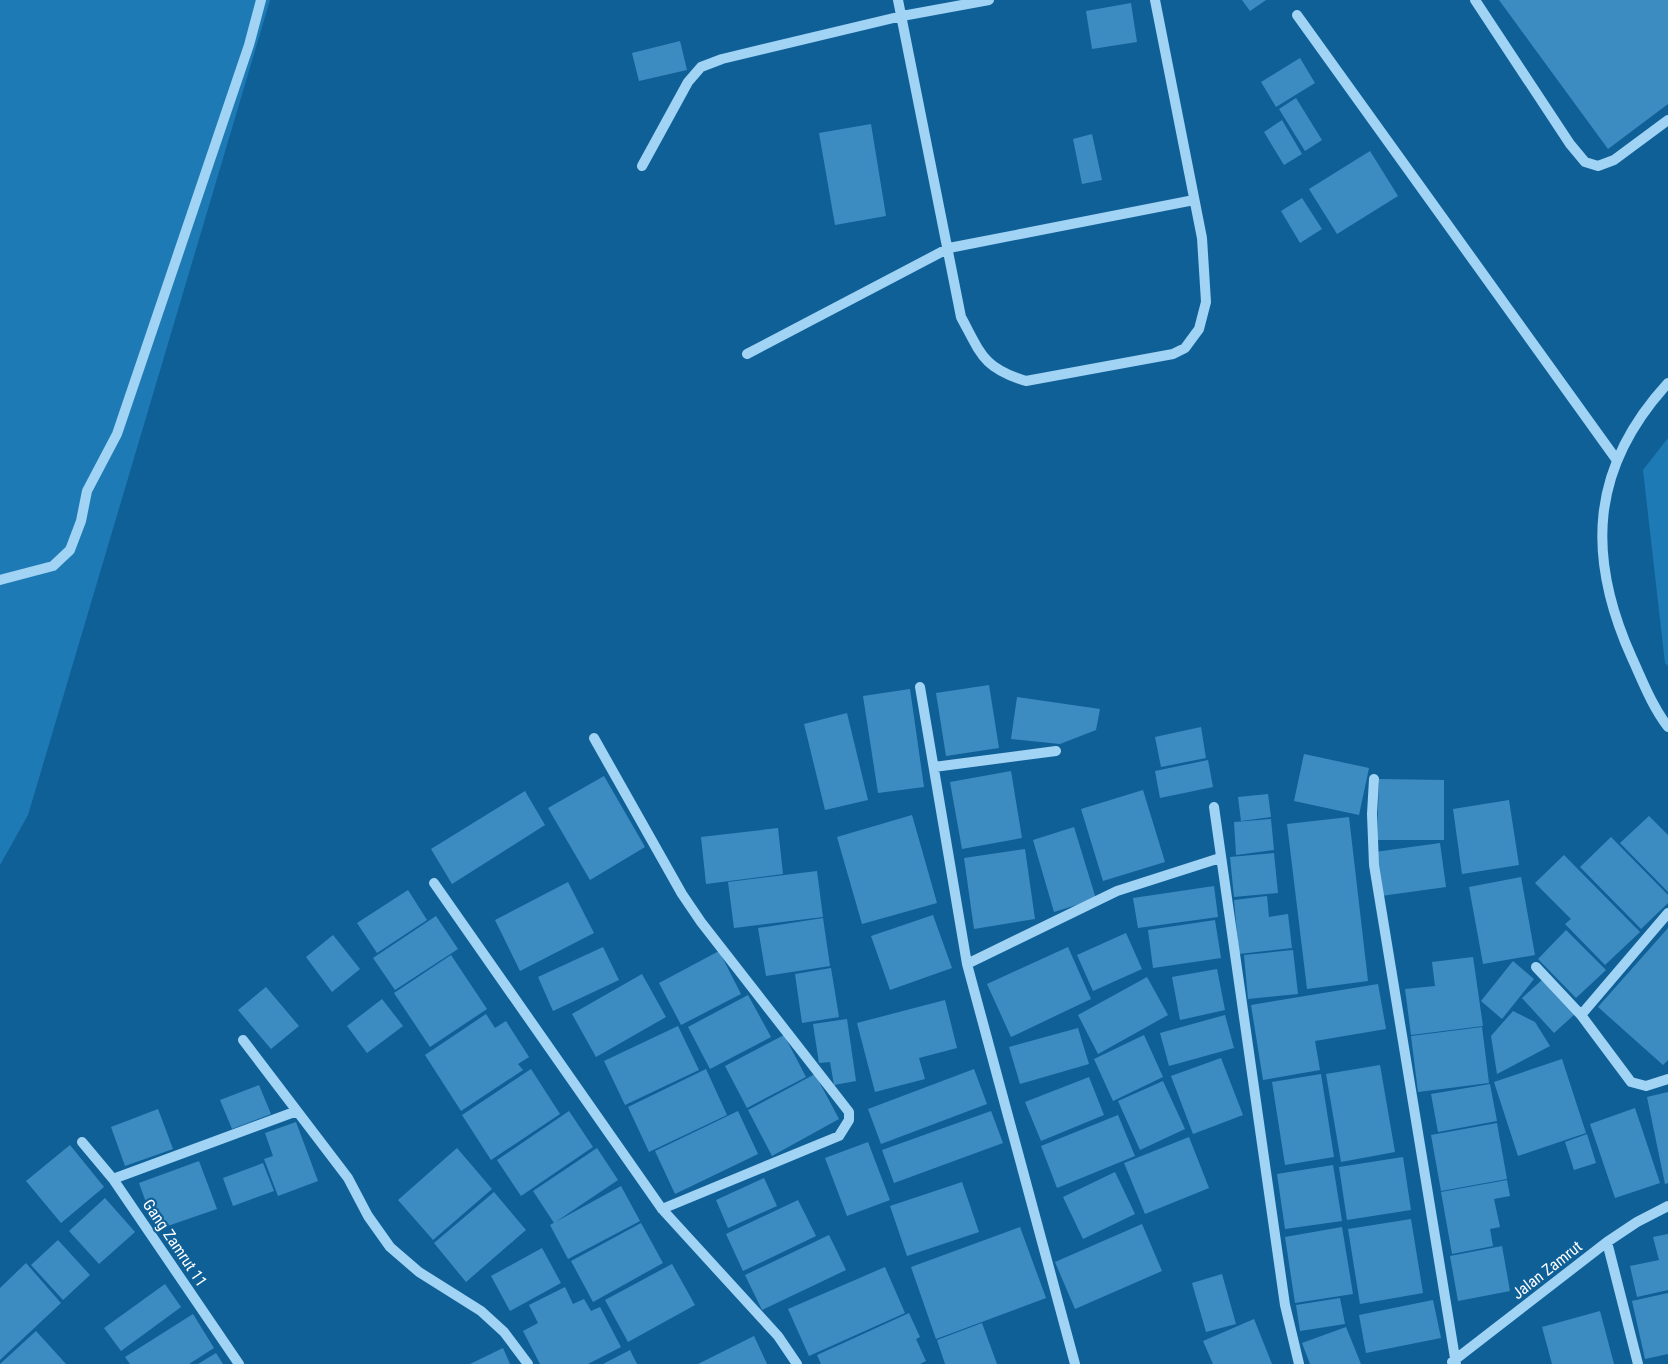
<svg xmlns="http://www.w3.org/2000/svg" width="1668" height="1364" viewBox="0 0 1668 1364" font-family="'Roboto Condensed',sans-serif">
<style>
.green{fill:#1e7ab5}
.building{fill:#3d8cc1}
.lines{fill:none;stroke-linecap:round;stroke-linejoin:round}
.minor{stroke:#a0d3f4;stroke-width:10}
.labels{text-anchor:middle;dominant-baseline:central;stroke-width:4.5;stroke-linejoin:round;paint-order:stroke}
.street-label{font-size:16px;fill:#fff;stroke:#106098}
</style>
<rect width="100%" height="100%" fill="#106098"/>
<!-- green -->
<path class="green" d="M 0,0 L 270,0 L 28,815 L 0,865 Z
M 1668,438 L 1668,666 L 1665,663 L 1643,470 Z"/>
<!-- building -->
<path class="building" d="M 1242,0 L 1266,0 L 1250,11 Z
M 1499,0 L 1668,0 L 1668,104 L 1608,149 Z
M 1131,3 L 1137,42 L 1092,49 L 1086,11 Z
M 680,41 L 687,70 L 639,81 L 632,53 Z
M 1300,58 L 1315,83 L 1276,107 L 1261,82 Z
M 1296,98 L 1322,140 L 1305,151 L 1279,109 Z
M 1282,120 L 1302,154 L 1284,165 L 1264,132 Z
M 871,124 L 886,216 L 835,225 L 819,133 Z
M 1092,134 L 1102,180 L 1082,184 L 1073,139 Z
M 1370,151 L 1398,196 L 1337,234 L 1309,189 Z
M 1302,198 L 1322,229 L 1300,243 L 1281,211 Z
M 989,685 L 999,748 L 946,756 L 936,693 Z
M 910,689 L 924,787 L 878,793 L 863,696 Z
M 1017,697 L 1100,709 L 1096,730 L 1060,744 L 1011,739 Z
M 847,713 L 868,800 L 825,810 L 804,724 Z
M 1201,727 L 1206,758 L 1161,767 L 1155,737 Z
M 1304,754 L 1369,768 L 1359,815 L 1294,801 Z
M 1208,760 L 1213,787 L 1160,798 L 1155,771 Z
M 1011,771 L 1022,838 L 962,849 L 950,782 Z
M 604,776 L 645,847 L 590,880 L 548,808 Z
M 1379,779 L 1444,780 L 1444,840 L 1377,840 Z
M 1143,790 L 1165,862 L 1103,881 L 1081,809 Z
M 525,791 L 545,825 L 452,884 L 431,849 Z
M 1268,794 L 1271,817 L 1241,821 L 1238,797 Z
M 1509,800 L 1519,865 L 1462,874 L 1453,809 Z
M 912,815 L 937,903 L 862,924 L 837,837 Z
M 1649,816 L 1668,835 L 1668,892 L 1620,843 Z
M 1349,817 L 1368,981 L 1307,989 L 1287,824 Z
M 1271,819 L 1274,850 L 1236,855 L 1234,822 Z
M 1074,827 L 1096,899 L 1054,912 L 1033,840 Z
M 778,828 L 783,874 L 706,884 L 701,837 Z
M 1611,837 L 1668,895 L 1668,903 L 1641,929 L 1580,867 Z
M 1440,843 L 1446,887 L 1381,896 L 1375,852 Z
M 1025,849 L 1035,919 L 974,929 L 964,858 Z
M 1274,853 L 1278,893 L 1234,897 L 1230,857 Z
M 1564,855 L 1640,932 L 1605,965 L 1565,924 L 1571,919 L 1535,883 Z
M 817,871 L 823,917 L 734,928 L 728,882 Z
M 1521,877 L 1535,955 L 1483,964 L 1469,887 Z
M 568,882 L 594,933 L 520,971 L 495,920 Z
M 1214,886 L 1218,917 L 1138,928 L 1133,898 Z
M 408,890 L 427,920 L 377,953 L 357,923 Z
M 1267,896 L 1269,917 L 1288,914 L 1292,948 L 1239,954 L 1234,900 Z
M 933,915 L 952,968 L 890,990 L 871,936 Z
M 436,916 L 458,949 L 395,990 L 373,958 Z
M 823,918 L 830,966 L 766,976 L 758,928 Z
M 1215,920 L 1221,958 L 1153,968 L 1148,930 Z
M 1668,928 L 1668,1060 L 1663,1065 L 1598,1007 Z
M 1566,930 L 1606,970 L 1576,998 L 1538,959 Z
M 1126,933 L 1142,969 L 1093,991 L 1077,955 Z
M 333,935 L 360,969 L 332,992 L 306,957 Z
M 603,947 L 619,980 L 553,1011 L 538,977 Z
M 1068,947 L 1091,999 L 1011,1037 L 987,984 Z
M 1293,950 L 1298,994 L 1248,999 L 1244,955 Z
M 719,951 L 741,994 L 681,1025 L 659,983 Z
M 451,955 L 487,1009 L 430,1047 L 394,993 Z
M 1473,957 L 1483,1026 L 1411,1035 L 1405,989 L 1435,986 L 1432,962 Z
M 1513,961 L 1534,979 L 1502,1019 L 1481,1001 Z
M 831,968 L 839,1017 L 802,1023 L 795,974 Z
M 1217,969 L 1225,1010 L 1180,1020 L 1172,977 Z
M 642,974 L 666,1017 L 596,1057 L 572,1014 Z
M 1147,977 L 1168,1015 L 1098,1054 L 1078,1015 Z
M 1543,979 L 1575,1014 L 1554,1033 L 1522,998 Z
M 1378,984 L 1386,1029 L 1315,1041 L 1320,1070 L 1263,1080 L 1251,1005 Z
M 266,987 L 299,1026 L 271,1049 L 238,1010 Z
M 748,995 L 771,1037 L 710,1069 L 688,1027 Z
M 382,999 L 403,1026 L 367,1053 L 347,1026 Z
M 945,1000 L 957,1048 L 919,1058 L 925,1079 L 875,1092 L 857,1023 Z
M 1513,1011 L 1535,1022 L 1550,1046 L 1497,1074 L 1491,1036 Z
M 486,1014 L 495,1028 L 506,1021 L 529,1057 L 518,1064 L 523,1070 L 461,1111 L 425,1055 Z
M 1225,1015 L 1234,1048 L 1169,1066 L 1160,1033 Z
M 847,1019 L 856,1081 L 834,1085 L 830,1062 L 819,1063 L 813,1024 Z
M 678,1026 L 699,1070 L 625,1105 L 604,1061 Z
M 1482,1027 L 1489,1083 L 1418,1092 L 1411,1036 Z
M 1078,1028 L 1089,1064 L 1020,1084 L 1009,1047 Z
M 784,1035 L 806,1077 L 747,1108 L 725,1066 Z
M 1144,1035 L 1163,1077 L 1113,1101 L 1094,1059 Z
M 1221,1058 L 1243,1115 L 1193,1134 L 1171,1076 Z
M 1562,1059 L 1586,1133 L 1518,1156 L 1494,1082 Z
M 1380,1065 L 1395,1152 L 1341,1162 L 1326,1074 Z
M 531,1069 L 560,1114 L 491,1160 L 462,1115 Z
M 706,1069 L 727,1115 L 649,1152 L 628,1107 Z
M 974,1069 L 987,1104 L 881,1144 L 868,1109 Z
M 815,1074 L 839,1119 L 772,1156 L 748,1110 Z
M 1321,1074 L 1334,1157 L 1285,1165 L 1272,1082 Z
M 1089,1077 L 1104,1115 L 1041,1141 L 1025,1102 Z
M 1163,1081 L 1185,1129 L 1140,1150 L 1118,1101 Z
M 1490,1084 L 1497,1121 L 1438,1132 L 1431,1094 Z
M 259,1085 L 271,1114 L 232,1129 L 220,1100 Z
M 1668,1092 L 1668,1183 L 1665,1184 L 1647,1097 Z
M 1635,1108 L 1660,1183 L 1615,1198 L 1590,1124 Z
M 158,1109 L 173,1149 L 125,1166 L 111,1127 Z
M 569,1111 L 593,1147 L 521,1196 L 497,1160 Z
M 738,1111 L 758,1154 L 675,1194 L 655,1151 Z
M 991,1111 L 1003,1143 L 894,1183 L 882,1150 Z
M 1118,1115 L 1135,1156 L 1057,1188 L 1041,1146 Z
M 296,1122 L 318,1181 L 278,1196 L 264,1159 L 273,1156 L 265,1133 Z
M 1497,1123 L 1507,1179 L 1441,1191 L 1431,1135 Z
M 1587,1134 L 1596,1163 L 1574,1170 L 1565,1142 Z
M 1189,1137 L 1209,1188 L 1145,1214 L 1124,1163 Z
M 868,1142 L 890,1200 L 847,1216 L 825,1158 Z
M 70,1145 L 104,1187 L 61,1223 L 26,1181 Z
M 457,1148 L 492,1189 L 433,1240 L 398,1200 Z
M 597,1148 L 618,1180 L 554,1223 L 533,1191 Z
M 1403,1157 L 1411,1210 L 1347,1220 L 1339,1167 Z
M 199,1161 L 217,1209 L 156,1230 L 139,1183 Z
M 263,1163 L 274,1191 L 233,1206 L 223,1178 Z
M 1333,1165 L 1342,1221 L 1285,1229 L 1277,1174 Z
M 1115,1172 L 1135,1214 L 1083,1239 L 1063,1197 Z
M 764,1178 L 777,1206 L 728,1228 L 716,1200 Z
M 1507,1180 L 1510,1196 L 1494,1199 L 1500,1227 L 1490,1229 L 1493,1246 L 1452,1254 L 1441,1192 Z
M 962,1182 L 979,1232 L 907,1256 L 890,1206 Z
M 621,1186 L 640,1221 L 568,1259 L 550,1225 Z
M 494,1192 L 526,1230 L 466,1282 L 434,1243 Z
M 105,1198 L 135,1232 L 99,1264 L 69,1231 Z
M 798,1200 L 816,1236 L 743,1271 L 726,1234 Z
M 1411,1219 L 1423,1293 L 1360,1304 L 1348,1229 Z
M 641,1223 L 663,1263 L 593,1302 L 571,1261 Z
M 1142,1224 L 1162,1271 L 1075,1309 L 1055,1262 Z
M 1020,1227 L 1046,1298 L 936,1339 L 911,1267 Z
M 1342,1227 L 1353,1294 L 1295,1303 L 1285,1237 Z
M 1668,1234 L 1668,1290 L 1637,1297 L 1630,1266 L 1659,1260 L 1653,1237 Z
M 829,1235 L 846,1270 L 762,1310 L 745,1275 Z
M 58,1240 L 90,1275 L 63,1300 L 31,1265 Z
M 1502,1246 L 1510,1291 L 1458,1301 L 1450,1256 Z
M 542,1248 L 561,1283 L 510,1311 L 491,1276 Z
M 26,1263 L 61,1303 L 0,1360 L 0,1288 Z
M 672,1264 L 695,1305 L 628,1342 L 605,1300 Z
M 885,1267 L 905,1313 L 809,1356 L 788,1309 Z
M 1222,1274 L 1236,1324 L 1206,1332 L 1192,1283 Z
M 165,1284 L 181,1307 L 121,1351 L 104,1328 Z
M 565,1287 L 573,1304 L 584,1299 L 591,1311 L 600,1307 L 621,1347 L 588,1364 L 540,1364 L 523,1331 L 538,1323 L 529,1305 Z
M 1668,1293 L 1668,1354 L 1645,1359 L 1632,1301 Z
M 1340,1298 L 1345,1324 L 1300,1331 L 1296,1305 Z
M 1433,1300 L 1441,1338 L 1366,1353 L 1359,1315 Z
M 1600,1311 L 1614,1364 L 1552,1364 L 1542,1327 Z
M 909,1313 L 920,1337 L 916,1339 L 926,1361 L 920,1364 L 821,1364 L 817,1355 Z
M 193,1314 L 214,1348 L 189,1364 L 130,1364 L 125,1357 Z
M 1254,1319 L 1272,1364 L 1213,1364 L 1203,1341 Z
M 982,1323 L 997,1364 L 945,1364 L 937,1340 Z
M 1346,1327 L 1361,1364 L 1310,1364 L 1302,1343 Z
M 36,1331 L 66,1364 L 0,1364 Z
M 754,1336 L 767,1364 L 698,1364 Z
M 503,1348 L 510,1364 L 470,1364 Z
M 630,1350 L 637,1364 L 603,1364 Z
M 216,1353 L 223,1364 L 198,1364 Z"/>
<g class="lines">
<!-- minor -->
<path class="minor" d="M 898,0 L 961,317 C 981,354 983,368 1026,381 L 1173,354 L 1185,348 L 1199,329 L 1206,302 L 1202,238 L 1155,0
M 1475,0 L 1570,144 L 1585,162 L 1598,166 L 1614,160 L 1668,120
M 1297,15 L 1616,459
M 642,166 L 688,82 L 701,67 L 722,59 L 902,16 L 989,0
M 747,354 L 949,248 L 1194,200
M 1668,383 C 1590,468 1586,556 1632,658 C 1643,682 1652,706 1668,727
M 0,580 L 53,566 L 70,550 L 81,521 L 87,491 L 117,434 L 249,45 L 261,0
M 920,687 L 967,964 L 1075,1364
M 594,738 L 682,894 L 701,922 L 849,1112 L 849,1120 L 839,1136 L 662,1209
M 934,767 L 1056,751
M 1374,779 L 1372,814 L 1374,865 L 1456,1364
M 1214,807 L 1285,1305 L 1299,1364
M 434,883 L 662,1209 L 778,1336 L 797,1364
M 967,964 L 1117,891 L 1220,858
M 1536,967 L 1581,1015 L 1631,1082 L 1646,1086 L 1668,1079
M 1581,1015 L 1668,913
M 243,1040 L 348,1178 L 368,1216 L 390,1247 L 419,1272 L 481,1311 L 504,1332 L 528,1364
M 82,1142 L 113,1179 L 239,1364
M 113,1179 L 297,1111
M 1607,1242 L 1638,1364
M 1452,1362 L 1607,1242 L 1637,1222 L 1668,1206"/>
</g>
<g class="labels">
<!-- street labels -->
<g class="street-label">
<text transform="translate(175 1243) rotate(56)">Gang Zamrut 11</text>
<text transform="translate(1547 1270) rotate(-38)">Jalan Zamrut</text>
</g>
</g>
</svg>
